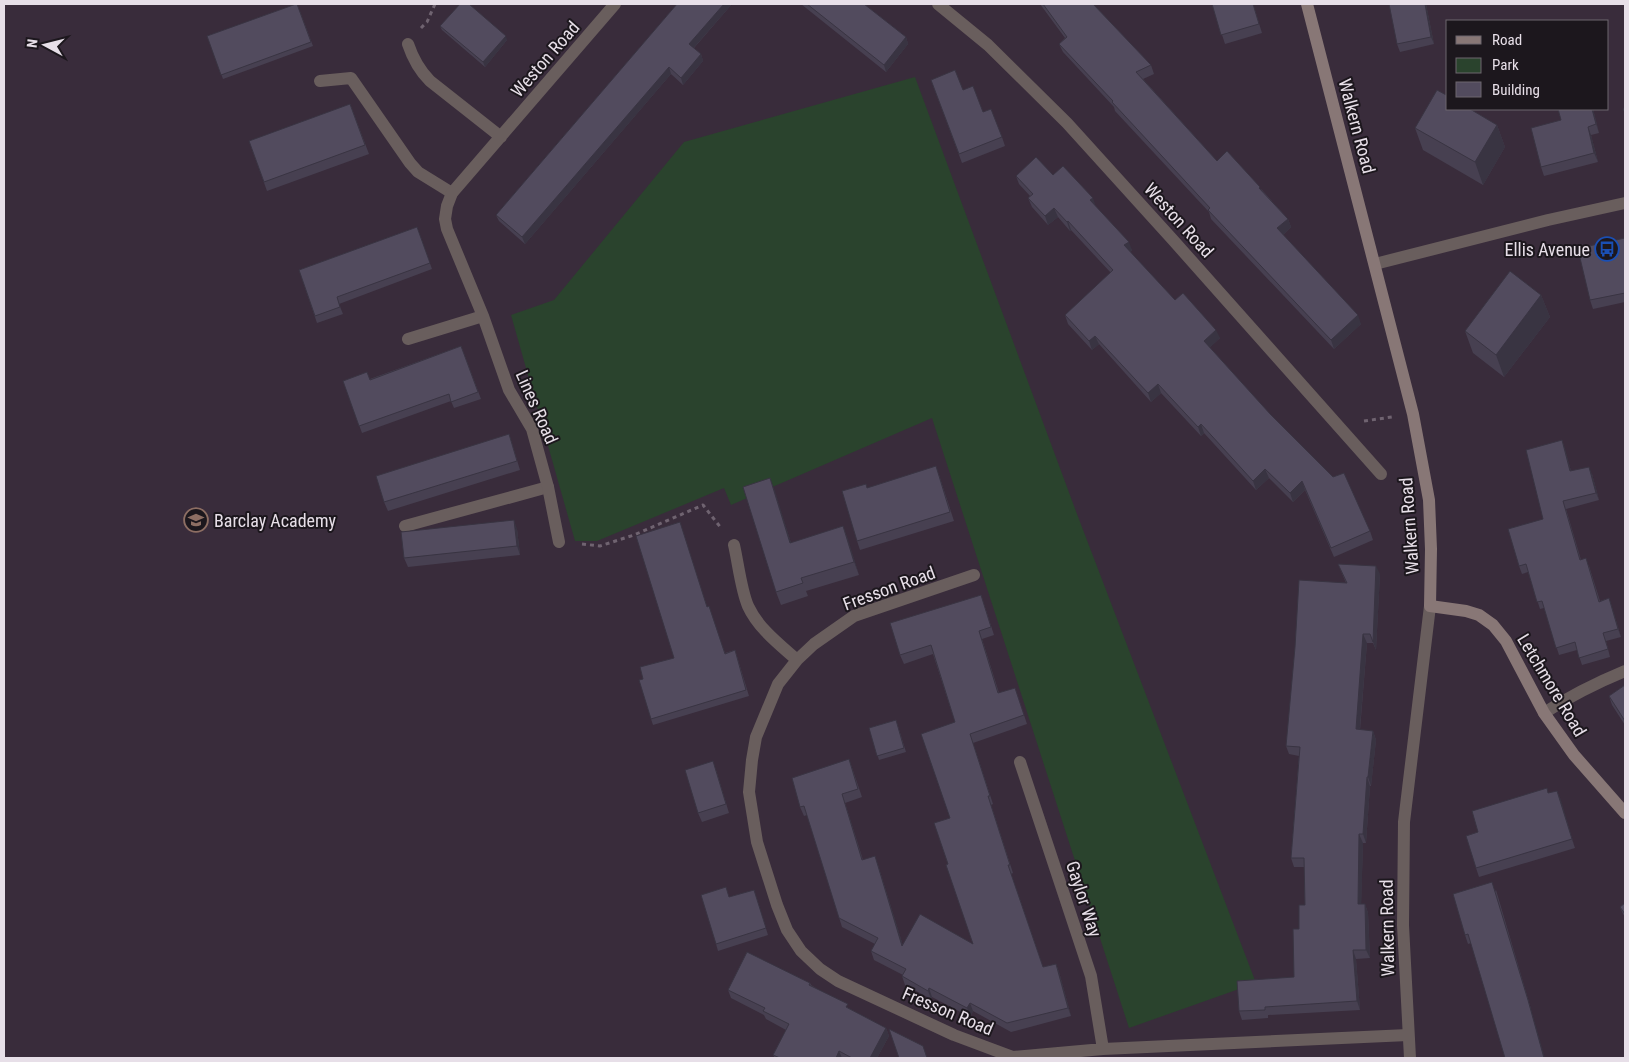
<svg xmlns="http://www.w3.org/2000/svg" width="1629" height="1062" viewBox="0 0 1629 1062" font-family="'Roboto Condensed',sans-serif">
<style>
.green{fill:#2a432d}
.lines{fill:none;stroke-linecap:round;stroke-linejoin:round}
.path{stroke:#6f6370;stroke-width:3;stroke-dasharray:4 4;stroke-linecap:butt}
.lane{stroke:#695e5d;stroke-width:12}
.street{stroke:#695e5d;stroke-width:12}
.secondary{stroke:#887776;stroke-width:12}
.wall{fill:#474051}
.shaded-wall{fill:#393442}
.building{fill:#524b5e;stroke:#393442}
.labels{text-anchor:middle;dominant-baseline:central;stroke-width:4;stroke-linejoin:round;paint-order:stroke}
.street-label{font-size:18px;fill:#e7dfe8;stroke:#1c171d}
.poi-label{font-size:18px;fill:#e7dfe8;stroke:#1c171d;text-anchor:end}
</style>
<rect width="100%" height="100%" fill="#392c3b"/>
<!-- green -->
<path class="green" d="M 915,77 L 1077,514 L 1256,983 L 1129,1028 L 932,418 L 731,505 L 724,488 L 597,541 L 575,541 L 511,315 L 554,300 L 684,142 Z"/>
<g class="lines">
<!-- path -->
<path class="path" d="M 421,28 L 427,22 L 435,4
M 1364,421 L 1392,417
M 582,544 L 600,546 L 634,535 L 703,505 L 721,528"/>
<!-- lane -->
<path class="lane" d="M 320,81 L 351,78 L 410,163 L 418,172 L 452,193
M 405,526 L 548,487"/>
<!-- street -->
<path class="street" d="M 938,4 L 988,45 L 1067,123 L 1173,240 L 1381,474
M 408,44 C 413,59 419,70 430,81 L 501,137
M 1375,264 L 1548,220 L 1625,203
M 408,339 L 483,316
M 559,542 L 548,487 L 532,429 L 509,390 L 483,316 L 447,229 L 445,219 L 447,206 L 452,193 L 615,4
M 734,545 C 738,562 741,590 748,606 C 758,628 779,644 797,660
M 974,575 L 854,616 L 814,644 L 797,660 L 778,684 L 756,737 L 752,760 L 749,792 L 757,842 L 777,905 L 787,930 L 801,951 L 820,969 L 838,981 L 954,1035 L 1013,1057 L 1103,1049 L 1408,1035
M 1544,713 C 1570,696 1596,683 1625,671
M 1020,762 L 1091,976 L 1103,1049
M 1410,1058 L 1403,925 L 1404,822 L 1430,606"/>
<!-- secondary -->
<path class="secondary" d="M 1307,4 L 1413,414 L 1429,500 L 1431,549 L 1430,606 L 1466,611 L 1479,615 L 1493,625 L 1506,641 L 1544,713 L 1574,755 L 1625,813"/>
</g>
<!-- wall -->
<path class="wall" d="M 297,4 L 313,46 L 223,79 L 207,36 Z
M 677,4 L 732,4 L 694,48 L 701,54 L 703,61 L 683,85 L 671,74 L 525,244 L 499,221 L 496,215 Z
M 801,4 L 864,4 L 906,37 L 908,44 L 886,72 Z
M 1040,4 L 1093,4 L 1151,65 L 1154,74 L 1143,79 L 1217,161 L 1262,190 L 1288,219 L 1291,227 L 1283,235 L 1361,324 L 1334,349 L 1211,219 L 1209,212 L 1115,111 L 1114,107 L 1063,52 L 1059,44 L 1065,38 Z
M 1212,4 L 1253,4 L 1262,33 L 1225,44 Z
M 1426,4 L 1434,44 L 1400,52 L 1397,44 Z
M 440,26 L 507,40 L 485,67 L 442,30 Z
M 931,80 L 983,112 L 1002,137 L 1005,146 L 962,163 Z
M 350,104 L 369,154 L 267,191 L 249,141 Z
M 1558,109 L 1593,109 L 1599,133 L 1591,135 L 1598,162 L 1544,176 L 1541,167 L 1561,120 Z
M 1497,125 L 1505,147 L 1483,185 L 1423,150 L 1415,128 Z
M 1053,175 L 1096,207 L 1132,250 L 1130,252 L 1175,300 L 1220,338 L 1209,348 L 1370,531 L 1373,540 L 1334,557 L 1305,490 L 1293,502 L 1269,478 L 1256,490 L 1204,433 L 1201,436 L 1161,393 L 1151,402 L 1099,344 L 1092,350 L 1068,324 L 1065,315 L 1111,273 L 1071,230 L 1070,231 L 1058,217 L 1048,225 L 1032,207 L 1028,198 L 1030,196 L 1019,184 L 1016,176 Z
M 417,227 L 432,269 L 339,304 L 343,314 L 317,323 L 299,270 Z
M 1625,238 L 1625,302 L 1593,309 L 1590,300 Z
M 1541,295 L 1550,317 L 1504,377 L 1473,353 L 1465,331 Z
M 461,346 L 481,399 L 454,408 L 451,401 L 362,433 L 343,381 L 370,379 Z
M 509,434 L 520,470 L 388,511 L 384,502 Z
M 1562,440 L 1571,471 L 1592,474 L 1599,500 L 1566,509 L 1581,560 L 1589,566 L 1600,601 L 1609,598 L 1621,637 L 1606,641 L 1610,657 L 1582,665 L 1577,650 L 1559,655 L 1544,608 L 1540,609 L 1528,572 L 1522,574 L 1519,566 L 1543,519 Z
M 939,475 L 954,521 L 860,550 L 857,541 L 867,488 Z
M 770,478 L 791,543 L 843,526 L 859,575 L 806,591 L 808,596 L 781,605 L 776,592 Z
M 517,529 L 520,555 L 408,567 L 404,558 Z
M 1338,564 L 1380,574 L 1376,650 L 1373,643 L 1367,643 L 1360,730 L 1373,731 L 1376,740 L 1371,786 L 1370,786 L 1366,843 L 1363,843 L 1361,904 L 1365,904 L 1368,913 L 1370,958 L 1356,959 L 1360,1010 L 1268,1015 L 1268,1018 L 1242,1020 L 1239,1011 L 1294,977 L 1299,929 L 1305,905 L 1304,867 L 1294,867 L 1291,858 L 1299,756 L 1289,754 L 1286,746 L 1346,583 Z
M 981,595 L 994,635 L 982,639 L 999,693 L 1015,688 L 1027,724 L 973,743 L 993,804 L 991,805 L 1013,873 L 1011,874 L 1043,967 L 1056,964 L 1059,972 L 1071,1016 L 1011,1032 L 973,1011 L 970,1017 L 932,997 L 931,999 L 905,985 L 902,976 L 903,975 L 874,960 L 871,951 L 875,944 L 842,927 L 807,815 L 804,816 L 800,807 L 849,759 L 862,797 L 845,803 L 863,860 L 878,865 L 903,946 L 973,944 L 948,864 L 955,722 L 933,654 L 904,664 L 900,655 Z
M 707,607 L 725,653 L 735,650 L 749,696 L 653,725 L 651,719 L 643,679 L 674,658 Z
M 1625,685 L 1625,725 L 1612,705 L 1609,696 Z
M 896,720 L 906,752 L 879,760 L 869,728 Z
M 716,770 L 729,813 L 702,822 L 698,813 Z
M 1557,791 L 1575,848 L 1479,877 L 1476,868 L 1478,832 L 1549,793 Z
M 754,890 L 768,935 L 718,951 L 716,944 L 729,897 Z
M 1496,890 L 1531,1009 L 1471,943 L 1468,944 L 1465,935 Z
M 1625,903 L 1625,917 L 1623,914 L 1620,907 Z
M 810,983 L 811,985 L 850,1009 L 886,1028 L 889,1036 L 877,1058 L 775,1058 L 773,1055 L 786,1030 L 766,1019 L 764,1015 L 731,998 L 728,990 Z"/>
<!-- shaded-wall -->
<path class="shaded-wall" d="M 724,4 L 732,4 L 691,51 L 689,44 Z
M 1425,4 L 1426,4 L 1434,44 L 1431,37 Z
M 506,36 L 507,40 L 485,67 L 483,62 Z
M 906,37 L 908,44 L 886,72 L 884,65 Z
M 701,54 L 703,61 L 683,85 L 681,78 Z
M 669,67 L 671,74 L 525,244 L 522,237 Z
M 1592,109 L 1593,109 L 1599,133 L 1596,124 Z
M 1497,125 L 1505,147 L 1483,185 L 1475,162 Z
M 1588,127 L 1591,135 L 1598,162 L 1594,153 Z
M 1093,198 L 1096,207 L 1090,200 Z
M 1054,208 L 1058,217 L 1048,225 L 1045,216 Z
M 1288,219 L 1291,227 L 1281,237 L 1277,228 Z
M 1068,221 L 1071,230 L 1070,231 L 1067,222 Z
M 1129,242 L 1132,250 L 1128,254 L 1124,245 Z
M 1541,295 L 1550,317 L 1504,377 L 1496,355 Z
M 1358,315 L 1361,324 L 1334,349 L 1331,340 Z
M 1216,330 L 1220,338 L 1207,350 L 1204,341 Z
M 1095,336 L 1099,344 L 1092,350 L 1089,341 Z
M 1158,384 L 1161,393 L 1151,402 L 1148,393 Z
M 1201,424 L 1204,433 L 1201,436 L 1198,427 Z
M 1562,440 L 1565,448 L 1573,479 L 1570,471 Z
M 1589,467 L 1592,474 L 1599,500 L 1596,493 Z
M 1265,469 L 1269,478 L 1256,490 L 1253,481 Z
M 770,478 L 775,491 L 795,556 L 790,543 Z
M 1302,481 L 1305,490 L 1293,502 L 1290,493 Z
M 514,520 L 517,529 L 520,555 L 517,546 Z
M 843,526 L 848,539 L 859,575 L 854,562 Z
M 1376,566 L 1380,574 L 1376,650 L 1373,642 Z
M 1609,598 L 1612,606 L 1621,637 L 1618,629 Z
M 1363,634 L 1367,643 L 1359,738 L 1356,729 Z
M 1373,731 L 1376,740 L 1371,786 L 1368,777 Z
M 1367,777 L 1370,786 L 1366,843 L 1363,834 Z
M 1557,791 L 1561,800 L 1575,848 L 1572,839 Z
M 842,794 L 845,803 L 865,869 L 862,860 Z
M 1359,834 L 1363,843 L 1361,913 L 1358,904 Z
M 875,856 L 878,865 L 906,955 L 902,946 Z
M 1492,882 L 1531,1009 L 1545,1058 L 1544,1058 Z
M 1365,904 L 1368,913 L 1370,958 L 1366,950 Z
M 1353,950 L 1356,959 L 1360,1010 L 1357,1001 Z
M 1056,964 L 1059,972 L 1071,1016 L 1068,1008 Z
M 929,988 L 932,997 L 931,999 L 928,991 Z
M 970,1003 L 973,1011 L 970,1017 L 967,1008 Z
M 886,1028 L 889,1036 L 877,1058 L 870,1058 Z
M 839,1051 L 842,1058 L 836,1058 Z"/>
<!-- building -->
<path class="building" d="M 296,4 L 297,4 L 311,42 L 221,75 L 207,36 Z
M 460,4 L 469,4 L 506,36 L 483,62 L 440,26 Z
M 677,4 L 724,4 L 689,44 L 701,54 L 681,78 L 669,67 L 522,237 L 496,215 Z
M 807,4 L 864,4 L 906,37 L 884,65 Z
M 1043,4 L 1093,4 L 1151,65 L 1136,72 L 1217,161 L 1227,151 L 1260,187 L 1259,188 L 1288,219 L 1277,228 L 1358,315 L 1331,340 L 1208,210 L 1210,208 L 1112,102 L 1113,101 L 1059,44 L 1067,37 Z
M 1212,4 L 1253,4 L 1259,24 L 1221,35 Z
M 1389,4 L 1425,4 L 1431,37 L 1397,44 Z
M 955,70 L 963,90 L 973,86 L 983,112 L 991,109 L 1002,137 L 959,154 L 931,80 Z
M 1437,90 L 1448,96 L 1448,109 L 1470,109 L 1497,125 L 1475,162 L 1415,128 Z
M 350,104 L 365,145 L 264,182 L 249,141 Z
M 1625,106 L 1625,112 L 1623,110 Z
M 1558,109 L 1592,109 L 1596,124 L 1588,127 L 1594,153 L 1541,167 L 1531,128 L 1561,120 Z
M 1036,157 L 1053,175 L 1063,166 L 1093,198 L 1090,200 L 1129,242 L 1124,245 L 1175,300 L 1183,293 L 1216,330 L 1204,341 L 1271,415 L 1333,477 L 1344,473 L 1370,531 L 1331,548 L 1302,481 L 1290,493 L 1265,469 L 1253,481 L 1201,424 L 1198,427 L 1158,384 L 1148,393 L 1095,336 L 1089,341 L 1065,315 L 1113,270 L 1068,221 L 1067,222 L 1054,208 L 1045,216 L 1028,198 L 1033,194 L 1016,176 Z
M 417,227 L 430,263 L 337,297 L 340,307 L 315,316 L 299,270 Z
M 1625,238 L 1625,293 L 1590,300 L 1580,258 L 1580,248 Z
M 1510,271 L 1541,295 L 1496,355 L 1465,331 Z
M 461,346 L 478,392 L 451,402 L 449,394 L 359,426 L 343,381 L 367,372 L 370,380 Z
M 509,434 L 517,461 L 384,502 L 376,476 Z
M 1562,440 L 1570,471 L 1589,467 L 1596,493 L 1563,501 L 1580,560 L 1586,558 L 1599,602 L 1609,598 L 1618,629 L 1603,633 L 1608,649 L 1579,658 L 1575,642 L 1556,648 L 1542,601 L 1537,602 L 1526,564 L 1519,566 L 1508,529 L 1543,519 L 1526,450 Z
M 936,466 L 950,512 L 857,541 L 842,491 L 866,484 L 867,488 Z
M 770,478 L 790,543 L 843,526 L 854,562 L 801,578 L 803,583 L 776,592 L 743,487 Z
M 514,520 L 517,546 L 404,558 L 401,532 Z
M 680,522 L 707,607 L 709,606 L 725,654 L 735,650 L 746,690 L 651,719 L 639,680 L 643,679 L 640,667 L 674,658 L 636,536 Z
M 1338,564 L 1376,566 L 1373,642 L 1370,634 L 1363,634 L 1356,729 L 1373,731 L 1368,777 L 1367,777 L 1363,834 L 1359,834 L 1358,904 L 1365,904 L 1366,950 L 1353,950 L 1357,1001 L 1265,1007 L 1265,1010 L 1239,1011 L 1237,981 L 1294,977 L 1293,929 L 1299,929 L 1299,905 L 1305,905 L 1304,858 L 1291,858 L 1300,747 L 1286,746 L 1295,647 L 1299,580 L 1347,583 Z
M 981,595 L 991,627 L 979,631 L 998,693 L 1015,688 L 1024,715 L 970,734 L 990,796 L 988,796 L 1010,865 L 1008,865 L 1043,967 L 1056,964 L 1068,1008 L 1007,1023 L 970,1003 L 967,1008 L 929,988 L 928,991 L 902,976 L 906,969 L 871,951 L 878,938 L 839,918 L 804,806 L 800,807 L 792,778 L 849,759 L 858,789 L 842,794 L 862,860 L 875,856 L 902,946 L 920,914 L 973,944 L 946,865 L 948,864 L 934,823 L 950,818 L 921,734 L 955,722 L 931,645 L 900,655 L 890,623 Z
M 1625,685 L 1625,721 L 1609,696 Z
M 896,720 L 904,748 L 877,756 L 869,728 Z
M 713,761 L 726,804 L 698,813 L 685,770 Z
M 1547,788 L 1548,793 L 1557,791 L 1572,839 L 1476,868 L 1466,836 L 1478,832 L 1472,811 Z
M 1492,882 L 1528,1000 L 1544,1058 L 1505,1058 L 1468,934 L 1465,935 L 1453,894 Z
M 726,887 L 729,897 L 754,890 L 766,928 L 716,944 L 701,895 Z
M 1625,903 L 1625,914 L 1620,907 Z
M 747,952 L 810,983 L 809,985 L 848,1004 L 846,1007 L 886,1028 L 870,1058 L 852,1058 L 839,1051 L 836,1058 L 780,1058 L 773,1055 L 789,1024 L 763,1011 L 765,1008 L 728,990 Z
M 889,1029 L 923,1046 L 927,1058 L 899,1058 Z"/>
<!-- icons -->
<defs>
<g id="bus-ring" transform="scale(1.25)"><circle r="9.5" fill="#1c171d" stroke="#1a4fb4" stroke-width="1.5"/><path d="M-5-6H5V4H4V6H2V4H-2V6H-4V4H-5ZM-3.5-4V0h7V-4ZM-3.5 1.2v1.5H-2V1.2ZM2 1.2v1.5H3.5V1.2Z" fill="#1a4fb4"/></g>
<g id="school-ring" transform="scale(1.25)"><circle r="9.5" fill="#1c171d" stroke="#8d6e63" stroke-width="1.5"/><path d="M0-5L7-2L0 1L-7-2ZM-4 1L0 2.5L4 1V4Q0 6-4 4Z" fill="#8d6e63"/></g>
</defs>
<g fill-rule="evenodd">
<use href="#bus-ring" x="1607" y="249"/>
<use href="#school-ring" x="196" y="520"/>
</g>
<g class="labels">
<!-- street labels -->
<g class="street-label">
<text transform="translate(545 59) rotate(-49)">Weston Road</text>
<text transform="translate(1357 126) rotate(75)">Walkern Road</text>
<text transform="translate(1179 220) rotate(48)">Weston Road</text>
<text transform="translate(537 407) rotate(66)">Lines Road</text>
<text transform="translate(1409 526) rotate(-94)">Walkern Road</text>
<text transform="translate(889 588) rotate(-20)">Fresson Road</text>
<text transform="translate(1552 685) rotate(59)">Letchmore Road</text>
<text transform="translate(1084 899) rotate(72)">Gaylor Way</text>
<text transform="translate(1387 928) rotate(-91)">Walkern Road</text>
<text transform="translate(948 1011) rotate(23)">Fresson Road</text>
</g>
<!-- poi labels -->
<g class="poi-label">
<text x="1590" y="249">Ellis Avenue</text>
<text x="214" y="520" text-anchor="start">Barclay Academy</text>
</g>
</g>
<!-- border -->
<rect width="1629" height="1062" fill="none" stroke="#e7dfe8" stroke-width="10"/>
<!-- legend -->
<rect x="1446" y="20" width="162" height="90" fill="#1c171d" stroke="#6d676e"/>
<rect x="1456" y="36" width="25" height="8" fill="#887776" stroke="#6d676e"/>
<text x="1492" y="45" font-size="15" fill="#e7dfe8">Road</text>
<rect x="1456" y="58" width="25" height="15" fill="#2a432d" stroke="#6d676e"/>
<text x="1492" y="70" font-size="15" fill="#e7dfe8">Park</text>
<rect x="1456" y="82" width="25" height="15" fill="#524b5e" stroke="#6d676e"/>
<text x="1492" y="95" font-size="15" fill="#e7dfe8">Building</text>
<!-- north arrow -->
<g transform="translate(45 45) rotate(277)" stroke="#1c171d" stroke-width="4" paint-order="stroke">
<path d="M0-4L9 19L0 12L-9 19Z" fill="#e7dfe8"/>
<text y="-8" font-size="14" font-weight="bold" text-anchor="middle" fill="#e7dfe8">N</text>
</g>
</svg>
